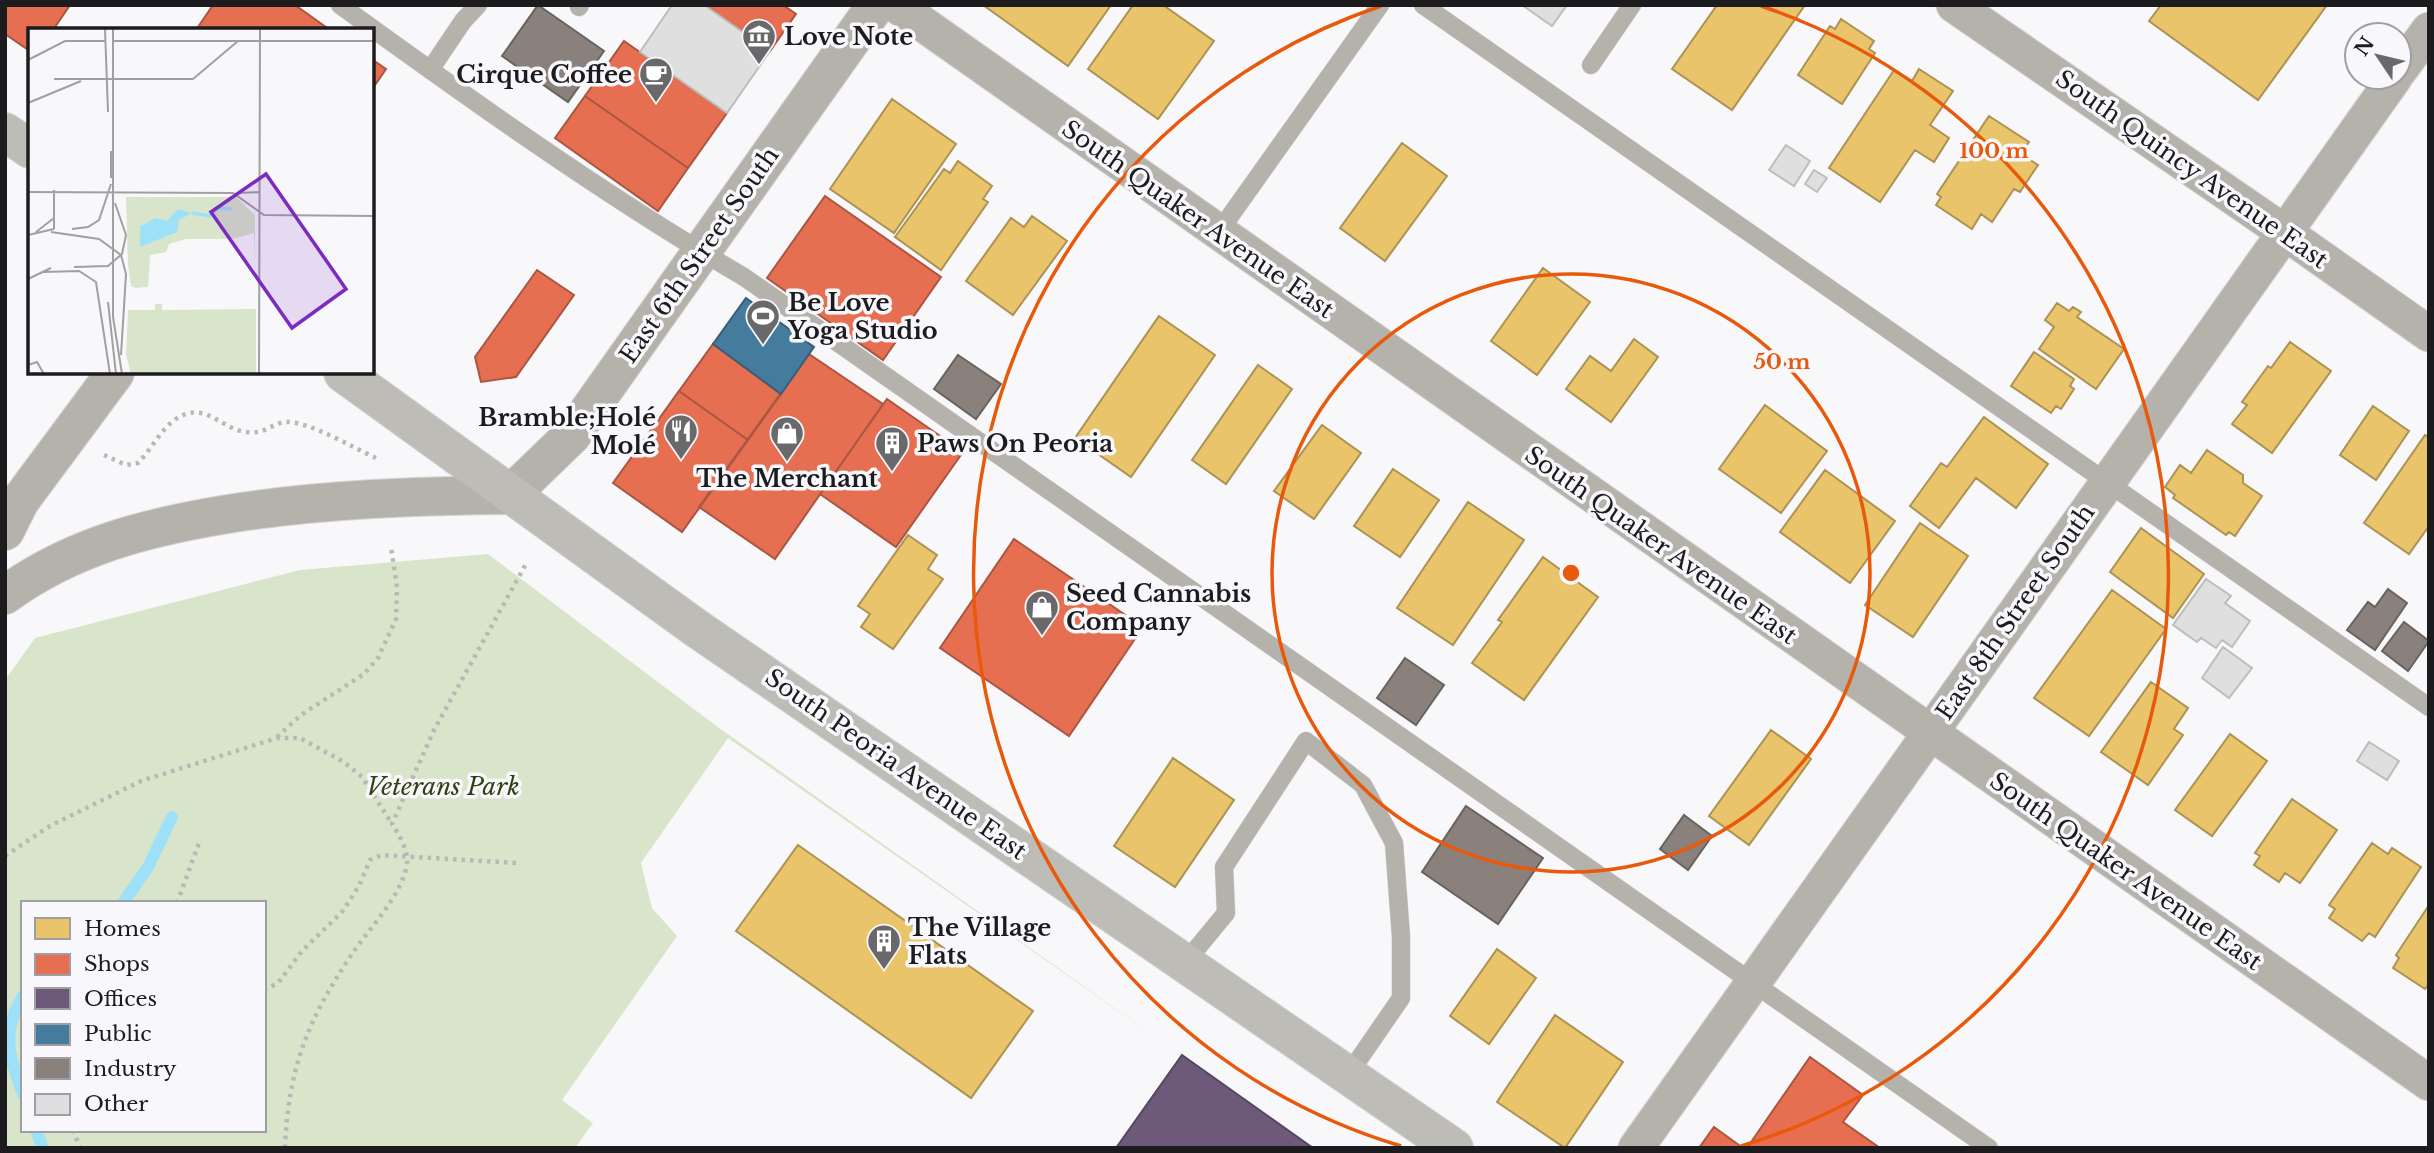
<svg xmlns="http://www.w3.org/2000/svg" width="2434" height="1153" viewBox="0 0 2434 1153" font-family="'Libre Baskerville',serif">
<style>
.green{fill:#d8e5cb;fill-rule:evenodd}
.homes{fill:#e9c46a;stroke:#ac9253;stroke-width:2}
.shops{fill:#e76f51;stroke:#aa5642;stroke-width:2}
.offices{fill:#6d597a;stroke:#55475e;stroke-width:2}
.public{fill:#457b9d;stroke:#395e77;stroke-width:2}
.industry{fill:#8a817c;stroke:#696360;stroke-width:2}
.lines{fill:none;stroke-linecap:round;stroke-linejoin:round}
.stream{stroke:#9de1f8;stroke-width:12}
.building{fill:#e0dfe0;stroke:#bebdbe;stroke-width:2}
.service-casing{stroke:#d6d6d7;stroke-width:19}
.minor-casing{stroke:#d6d6d7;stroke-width:37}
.tertiary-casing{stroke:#d6d6d7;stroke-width:40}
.secondary-casing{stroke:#d6d6d7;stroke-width:40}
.path{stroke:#bab8b6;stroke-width:4.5;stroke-dasharray:3.5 5;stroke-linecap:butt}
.service{stroke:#b5b2ab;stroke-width:18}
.minor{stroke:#b5b2ab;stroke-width:35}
.tertiary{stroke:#b5b2ab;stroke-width:38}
.secondary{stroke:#bebcb6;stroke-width:38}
.ring{fill:none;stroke:#e8590c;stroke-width:3.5}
.labels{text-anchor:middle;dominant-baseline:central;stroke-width:7;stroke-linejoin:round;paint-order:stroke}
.poi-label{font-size:24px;font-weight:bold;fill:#1c1c1e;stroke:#f7f7fc;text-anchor:start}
.street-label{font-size:24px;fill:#1c1c1e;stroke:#f7f7fc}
.park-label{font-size:24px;font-style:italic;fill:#2e420e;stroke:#f7f7fc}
.inset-river{fill:none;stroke:#9de1f8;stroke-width:3.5}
.inset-road{fill:none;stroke:#a0a0a3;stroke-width:2}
.view{fill:#7b2cbf;fill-opacity:0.15;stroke:#7b2cbf;stroke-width:3.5}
.inset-edge{fill:none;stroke:#1c1c1e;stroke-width:3.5}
.centre{fill:#e8590c;stroke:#f7f7fc;stroke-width:3.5}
.ring-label{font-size:21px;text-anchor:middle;font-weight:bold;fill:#e8590c;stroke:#f7f7fc;stroke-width:7;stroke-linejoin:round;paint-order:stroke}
</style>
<rect width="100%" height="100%" fill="#f8f8fb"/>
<!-- green -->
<path class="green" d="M 488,554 L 715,725 L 1168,1046 L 728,738 L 641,863 L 652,908 L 677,936 L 562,1100 L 593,1123 L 575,1148 L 5,1148 L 5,680 L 35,638 L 300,570 ZM 23,903 L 264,903 L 264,1130 L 23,1130 Z"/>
<!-- homes -->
<path class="homes" d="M 983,5 L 1111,5 L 1068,66 Z
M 1133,5 L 1163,5 L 1214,41 L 1158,119 L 1088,69 Z
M 1717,5 L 1805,5 L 1732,110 L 1672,69 Z
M 2161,5 L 2327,5 L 2258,100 L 2149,21 Z
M 1841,19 L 1874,41 L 1869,49 L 1875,53 L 1842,104 L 1798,75 L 1830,26 L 1835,29 Z
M 1919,69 L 1953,91 L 1930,125 L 1949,138 L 1934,162 L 1915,150 L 1880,202 L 1829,168 L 1894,70 L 1912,81 Z
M 892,99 L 956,144 L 894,233 L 830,189 Z
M 1989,116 L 2029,142 L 2021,154 L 2038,165 L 2020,192 L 2014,189 L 1992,222 L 1981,214 L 1972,229 L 1936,205 L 1941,197 L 1937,194 Z
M 1402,143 L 1447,176 L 1385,261 L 1340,228 Z
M 958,161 L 992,186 L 983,199 L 988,202 L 941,270 L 895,237 L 944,169 L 950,173 Z
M 1032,216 L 1067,241 L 1013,315 L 966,281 L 1011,218 L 1024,227 Z
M 1543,268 L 1590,302 L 1537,375 L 1491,341 Z
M 2057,303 L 2069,311 L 2073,307 L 2081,312 L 2077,317 L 2124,349 L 2096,389 L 2039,349 L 2054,327 L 2045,320 Z
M 1159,316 L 1215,355 L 1131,477 L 1075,438 Z
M 1634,339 L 1658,357 L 1611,422 L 1566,389 L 1590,356 L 1611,371 Z
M 2290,342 L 2331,371 L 2272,453 L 2232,424 L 2247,405 L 2242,402 L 2268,366 L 2271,368 Z
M 2034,352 L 2074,379 L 2070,386 L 2074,389 L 2061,409 L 2056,406 L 2051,413 L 2011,386 Z
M 1258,365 L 1292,389 L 1226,484 L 1192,460 Z
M 1765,405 L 1827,451 L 1781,513 L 1719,469 Z
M 2373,406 L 2409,431 L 2376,480 L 2340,455 Z
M 1984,417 L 2048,464 L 2016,508 L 1976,478 L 1939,528 L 1910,506 L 1941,463 L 1947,467 Z
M 1322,425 L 1361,453 L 1314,519 L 1274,491 Z
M 2425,435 L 2429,437 L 2429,526 L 2409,554 L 2364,523 Z
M 2207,450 L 2243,475 L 2243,483 L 2262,496 L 2235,536 L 2229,532 L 2226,535 L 2173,498 L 2175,495 L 2165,487 L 2180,465 L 2191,473 Z
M 1393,469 L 1439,500 L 1400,557 L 1354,526 Z
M 1825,470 L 1895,521 L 1850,583 L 1780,532 Z
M 1468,502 L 1524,540 L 1453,645 L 1397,608 Z
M 1920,523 L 1968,556 L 1913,637 L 1865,605 Z
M 2141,528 L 2204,574 L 2173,618 L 2110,572 Z
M 908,535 L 937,555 L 928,569 L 943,579 L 893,649 L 861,627 L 870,614 L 858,606 Z
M 1543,557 L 1598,597 L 1524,700 L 1472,663 L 1502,622 L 1498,620 Z
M 2112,590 L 2166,629 L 2089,736 L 2034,698 Z
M 2151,682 L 2188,708 L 2174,729 L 2183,735 L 2148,785 L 2101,752 Z
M 1771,730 L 1811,759 L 1749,845 L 1709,816 Z
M 2230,734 L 2267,761 L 2212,836 L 2175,810 Z
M 1173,758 L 1234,800 L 1175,887 L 1114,846 Z
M 2292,799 L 2337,830 L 2300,883 L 2285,873 L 2279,882 L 2254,865 L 2260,856 L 2255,853 Z
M 2372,843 L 2388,854 L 2392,848 L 2421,867 L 2375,937 L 2369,933 L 2362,941 L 2329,918 L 2335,909 L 2329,905 Z
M 798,845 L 1033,1011 L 971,1098 L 736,931 Z
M 2429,905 L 2429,984 L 2425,989 L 2393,968 L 2399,958 L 2396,955 Z
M 1497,949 L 1536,978 L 1489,1044 L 1450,1016 Z
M 1555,1015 L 1623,1062 L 1565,1148 L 1497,1102 Z"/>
<!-- shops -->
<path class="shops" d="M 5,5 L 70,5 L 53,30 L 30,30 L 30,51 L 5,34 Z
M 213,5 L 295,5 L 330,30 L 196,30 Z
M 704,5 L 783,5 L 796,14 L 770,51 Z
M 624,41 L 727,113 L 688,168 L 585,96 Z
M 373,60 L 386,69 L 373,88 Z
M 585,96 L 688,168 L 658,211 L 555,138 Z
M 825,196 L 941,277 L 883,360 L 767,278 Z
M 537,270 L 574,295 L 516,377 L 481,382 L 475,357 Z
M 713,344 L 781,394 L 748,440 L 679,391 Z
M 809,354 L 883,404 L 775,559 L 699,507 Z
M 679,391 L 748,440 L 682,532 L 613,483 Z
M 887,399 L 963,452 L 896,547 L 820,494 Z
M 1014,539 L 1143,627 L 1069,736 L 940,648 Z
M 1810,1057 L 1863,1095 L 1843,1122 L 1880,1148 L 1747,1148 Z
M 1714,1127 L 1743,1148 L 1699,1148 Z"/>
<!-- offices -->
<path class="offices" d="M 1182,1055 L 1313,1148 L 1116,1148 Z"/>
<!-- public -->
<path class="public" d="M 746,298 L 814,347 L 781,394 L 713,344 Z"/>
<!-- industry -->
<path class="industry" d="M 538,5 L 604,51 L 568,102 L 502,56 Z
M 958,355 L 1001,384 L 976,419 L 934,389 Z
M 2388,589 L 2407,603 L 2375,650 L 2347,630 L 2368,602 L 2375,607 Z
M 2404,622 L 2429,641 L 2408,671 L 2382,651 Z
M 1405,658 L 1444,685 L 1416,725 L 1377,698 Z
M 1466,806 L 1543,858 L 1498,924 L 1422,872 Z
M 1684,815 L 1712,836 L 1688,870 L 1660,849 Z"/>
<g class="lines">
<!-- stream -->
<path class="stream" d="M 123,903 L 148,867 L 172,817
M 23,996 C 1,1032 9,1058 23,1094
M 36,1130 L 43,1148"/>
</g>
<!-- building -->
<path class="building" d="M 672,5 L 704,5 L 770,51 L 727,113 L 640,52 Z
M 1522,5 L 1567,5 L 1552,26 Z
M 1786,145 L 1810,161 L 1794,186 L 1769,170 Z
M 1814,170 L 1827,178 L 1817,192 L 1805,184 Z
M 2206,579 L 2231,596 L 2225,603 L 2250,621 L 2232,647 L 2222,640 L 2216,648 L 2201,638 L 2197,642 L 2173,625 Z
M 2223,647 L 2252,668 L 2229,698 L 2202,678 Z
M 2369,742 L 2399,761 L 2387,780 L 2357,761 Z"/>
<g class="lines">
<!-- service casing -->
<g class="service-casing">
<path id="service" d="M 340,5 C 471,100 604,195 744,277 L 1989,1148
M 1423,5 L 2429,707
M 579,7 L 580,5
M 1591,65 L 1632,5
M 430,70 L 463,21 L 478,5
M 1218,233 L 1380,5
M 1184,964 L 1226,913 L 1224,867 L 1306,741 L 1363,785 L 1394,843 L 1401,937 L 1401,998 L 1348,1075"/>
</g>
<!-- minor casing -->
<g class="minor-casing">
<path id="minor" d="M 896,5 L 2429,1083
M 1954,5 L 2284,232 L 2429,334
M 2399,71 L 2429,30
M 1636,1148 L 2395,77"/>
</g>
<!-- tertiary casing -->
<g class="tertiary-casing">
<path id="tertiary" d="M 5,531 L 20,501 L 115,373
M 5,595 C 72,546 148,527 228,514 C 322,499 415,496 510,495 L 572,435 L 583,419 L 876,5"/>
</g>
<!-- secondary casing -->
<g class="secondary-casing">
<path id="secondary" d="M 5,132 L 30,149
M 343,373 L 696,628 L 1454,1148"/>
</g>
<!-- path -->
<path class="path" d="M 104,455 L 126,465 L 138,463 C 154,447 164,421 186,414 C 207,407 223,427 241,431 C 266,437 271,422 287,422 C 310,422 354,448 376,458
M 277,737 L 301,715 L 364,674 L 378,658 L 396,619 L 397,587 L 391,547
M 5,856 L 50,826 L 141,781 L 277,738 L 300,738 L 344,762 L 362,777 L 392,824
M 177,903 L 199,843
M 264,990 L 278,983 L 302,951 L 342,912 L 359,886 L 370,860 L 382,855 L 518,863
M 73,1130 L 80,1148
M 285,1148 C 288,1069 308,1019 352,954 C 368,930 404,893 407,863 C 408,849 399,835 392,824 L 434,730 L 527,562"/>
<!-- service -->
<use href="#service" class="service"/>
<!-- minor -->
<use href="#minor" class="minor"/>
<!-- tertiary -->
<use href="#tertiary" class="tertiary"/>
<!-- secondary -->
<use href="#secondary" class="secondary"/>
</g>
<!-- distance rings -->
<g class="ring">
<circle cx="1571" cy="573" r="299"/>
<path d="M1401 1146A598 598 0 0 1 1381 6M1761 6A598 598 0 0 1 1741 1146"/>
</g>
<!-- icons -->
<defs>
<g id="museum-pin" transform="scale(1.75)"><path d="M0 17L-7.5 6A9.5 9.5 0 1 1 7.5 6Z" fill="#69696b" stroke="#f7f7fc"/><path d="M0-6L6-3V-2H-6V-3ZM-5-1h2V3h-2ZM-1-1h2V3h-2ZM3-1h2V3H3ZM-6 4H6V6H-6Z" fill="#fff"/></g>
<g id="cafe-pin" transform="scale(1.75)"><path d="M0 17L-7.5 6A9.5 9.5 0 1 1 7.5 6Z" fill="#69696b" stroke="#f7f7fc"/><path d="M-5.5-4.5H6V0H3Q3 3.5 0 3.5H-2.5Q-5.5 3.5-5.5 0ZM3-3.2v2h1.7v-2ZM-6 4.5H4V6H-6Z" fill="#fff"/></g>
<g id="stadium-pin" transform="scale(1.75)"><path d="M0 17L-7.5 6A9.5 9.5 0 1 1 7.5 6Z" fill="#69696b" stroke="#f7f7fc"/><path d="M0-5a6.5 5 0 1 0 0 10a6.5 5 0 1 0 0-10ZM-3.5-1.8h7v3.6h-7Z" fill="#fff"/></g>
<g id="restaurant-pin" transform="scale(1.75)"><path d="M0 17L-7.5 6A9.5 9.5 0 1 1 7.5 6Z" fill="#69696b" stroke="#f7f7fc"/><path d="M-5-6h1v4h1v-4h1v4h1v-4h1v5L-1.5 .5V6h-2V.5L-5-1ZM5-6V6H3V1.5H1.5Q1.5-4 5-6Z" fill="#fff"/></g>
<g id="shop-pin" transform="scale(1.75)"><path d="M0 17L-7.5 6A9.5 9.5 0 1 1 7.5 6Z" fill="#69696b" stroke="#f7f7fc"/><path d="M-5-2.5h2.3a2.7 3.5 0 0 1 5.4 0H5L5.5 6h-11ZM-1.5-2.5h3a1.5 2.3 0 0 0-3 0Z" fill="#fff"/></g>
<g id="building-pin" transform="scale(1.75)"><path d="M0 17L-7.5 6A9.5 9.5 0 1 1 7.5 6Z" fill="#69696b" stroke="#f7f7fc"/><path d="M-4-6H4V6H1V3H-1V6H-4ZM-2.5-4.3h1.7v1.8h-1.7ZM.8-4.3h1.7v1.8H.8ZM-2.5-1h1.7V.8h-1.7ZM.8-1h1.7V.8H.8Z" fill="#fff"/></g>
</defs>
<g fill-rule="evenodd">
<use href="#museum-pin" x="759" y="36"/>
<use href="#cafe-pin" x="656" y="74"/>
<use href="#stadium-pin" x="763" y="316"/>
<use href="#restaurant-pin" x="681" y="431"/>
<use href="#shop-pin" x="787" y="433"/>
<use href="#building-pin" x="892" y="443"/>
<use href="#shop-pin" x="1042" y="607"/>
<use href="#building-pin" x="884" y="941"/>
</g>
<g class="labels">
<!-- poi labels -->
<g class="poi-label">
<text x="784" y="36">Love Note</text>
<text x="632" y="74" text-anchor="end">Cirque Coffee</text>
<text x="788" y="302">Be Love<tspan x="788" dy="28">Yoga Studio</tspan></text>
<text x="656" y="417" text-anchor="end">Bramble;Holé<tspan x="656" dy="28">Molé</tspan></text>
<text x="917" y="443">Paws On Peoria</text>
<text x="787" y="478" text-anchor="middle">The Merchant</text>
<text x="1066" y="593">Seed Cannabis<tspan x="1066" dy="28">Company</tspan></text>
<text x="908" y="927">The Village<tspan x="908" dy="28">Flats</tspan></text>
</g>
<!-- street labels -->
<g class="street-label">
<text transform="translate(2192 169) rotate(35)">South Quincy Avenue East</text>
<text transform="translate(1198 219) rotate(35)">South Quaker Avenue East</text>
<text transform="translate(699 255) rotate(-55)">East 6th Street South</text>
<text transform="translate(1661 545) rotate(35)">South Quaker Avenue East</text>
<text transform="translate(2015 612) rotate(-55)">East 8th Street South</text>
<text transform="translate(896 764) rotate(35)">South Peoria Avenue East</text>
<text transform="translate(2126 871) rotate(35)">South Quaker Avenue East</text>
</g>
<!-- park labels -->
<g class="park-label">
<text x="443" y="786">Veterans Park</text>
</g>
</g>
<!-- overview -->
<g transform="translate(28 28)">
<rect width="346" height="346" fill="#f8f8fb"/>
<path d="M 98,169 L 208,169 L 227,187 L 227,236 L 226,205 L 204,211 L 158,211 L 141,216 L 138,224 L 122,227 L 120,259 L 108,260 L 103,258 L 100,237 ZM 127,276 L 134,276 L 134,282 L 228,281 L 228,346 L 103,346 L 98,327 L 100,282 L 127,282 Z" fill="#d8e5cb"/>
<path d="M 150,181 L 164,185 L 151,192 L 149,204 L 112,219 L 112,198 L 128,190 L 139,193 Z" fill="#9de1f8"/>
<path class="inset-river" d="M 164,185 L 182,188 L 190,180 L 204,181"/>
<path class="inset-road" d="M 77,1 L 80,84M 85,1 L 85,289 L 94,346M 85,13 L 347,13M 0,32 L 37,13 L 78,13M 26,51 L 165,51 L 210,13M 0,75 L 53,53M 83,150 L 83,123M 26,162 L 26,201M 0,164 L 205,165 L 236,187 L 347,188M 208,165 L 231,164M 44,201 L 60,199 L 71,192 L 83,156M 8,204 L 26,190M 23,204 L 71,211 L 93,227 L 98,246 L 93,327M 0,207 L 26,201M 46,239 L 80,238 L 94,226 L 98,207 L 87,175M 15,244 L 51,243 L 68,254 L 82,346M 0,251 L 23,240M 80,274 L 88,346M 0,337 L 9,334 L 16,346M 231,346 L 232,1"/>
<path class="view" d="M 238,146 L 318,261 L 264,300 L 183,184 Z"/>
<rect width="346" height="346" class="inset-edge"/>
</g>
<circle cx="1571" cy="573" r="10" class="centre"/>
<g class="ring-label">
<text x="1994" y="158">100 m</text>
<text x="1782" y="369">50 m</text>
</g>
<!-- border -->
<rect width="2434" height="1153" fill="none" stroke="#1c1c1e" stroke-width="14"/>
<!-- legend -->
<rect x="21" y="901" width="245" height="231" fill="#f7f7fc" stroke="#9f9fa3" stroke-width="2"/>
<rect x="35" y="918" width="35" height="21" fill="#e9c46a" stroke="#9f9fa3" stroke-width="2"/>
<text x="84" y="936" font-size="21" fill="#1c1c1e">Homes</text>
<rect x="35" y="954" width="35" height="21" fill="#e76f51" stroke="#9f9fa3" stroke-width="2"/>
<text x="84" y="971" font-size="21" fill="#1c1c1e">Shops</text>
<rect x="35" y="988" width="35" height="21" fill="#6d597a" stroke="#9f9fa3" stroke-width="2"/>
<text x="84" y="1006" font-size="21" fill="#1c1c1e">Offices</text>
<rect x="35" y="1024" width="35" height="21" fill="#457b9d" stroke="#9f9fa3" stroke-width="2"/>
<text x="84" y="1041" font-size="21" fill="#1c1c1e">Public</text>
<rect x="35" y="1058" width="35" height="21" fill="#8a817c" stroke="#9f9fa3" stroke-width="2"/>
<text x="84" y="1076" font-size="21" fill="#1c1c1e">Industry</text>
<rect x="35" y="1094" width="35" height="21" fill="#e0dfe0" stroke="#9f9fa3" stroke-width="2"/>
<text x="84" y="1111" font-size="21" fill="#1c1c1e">Other</text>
<!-- north arrow -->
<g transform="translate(2378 56) rotate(305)"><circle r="33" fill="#f7f7fc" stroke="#9f9fa3" stroke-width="2"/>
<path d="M0-5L12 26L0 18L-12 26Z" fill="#69696b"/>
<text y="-10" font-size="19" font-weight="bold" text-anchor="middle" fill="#1c1c1e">N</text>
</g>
</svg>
